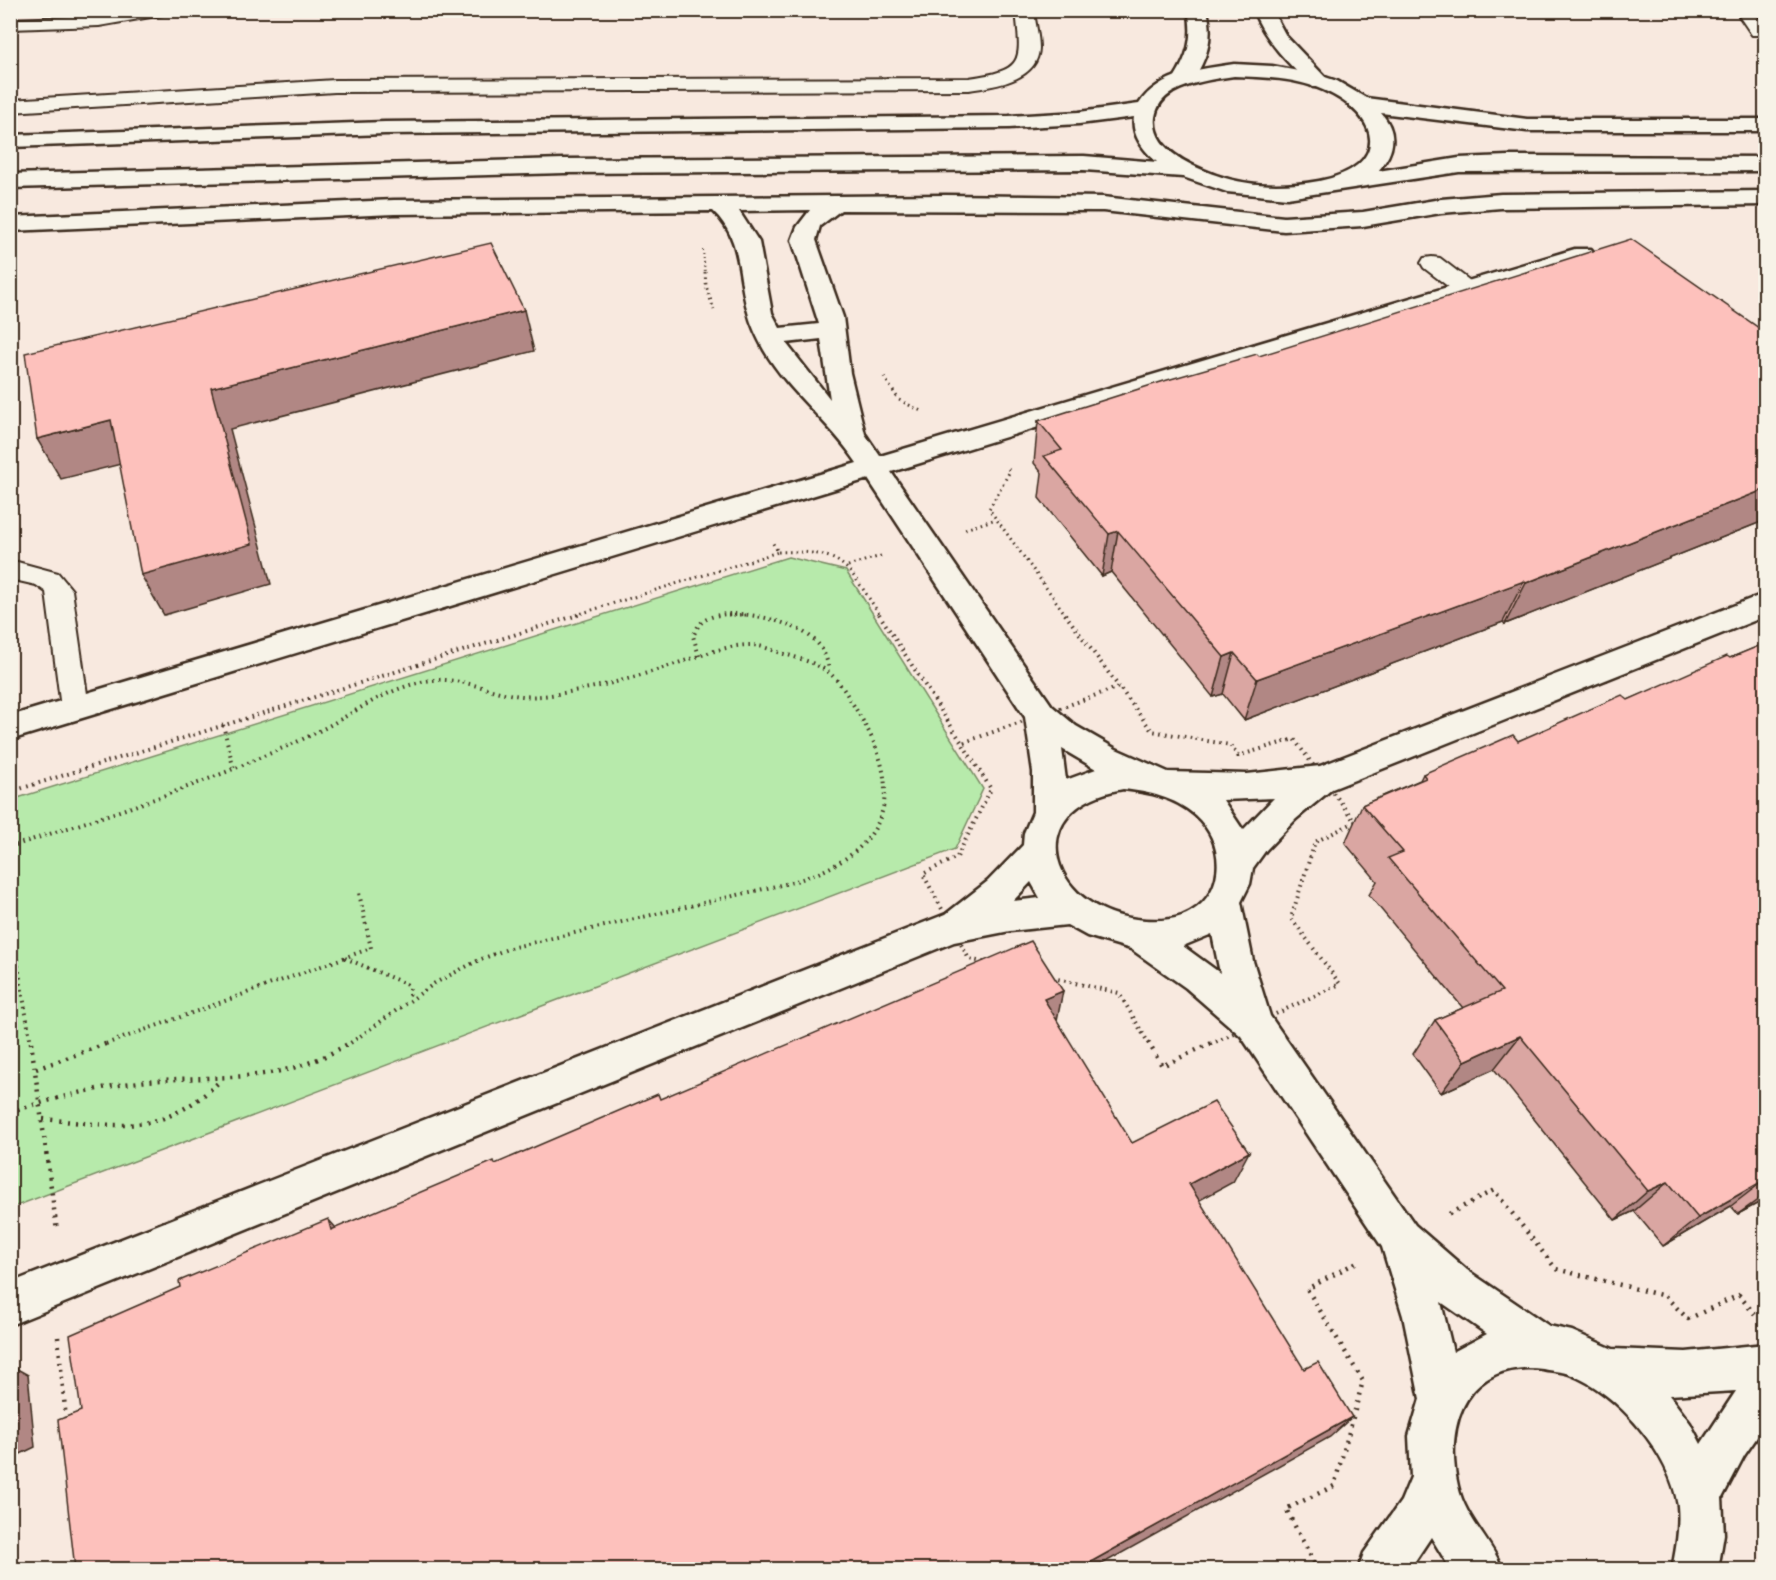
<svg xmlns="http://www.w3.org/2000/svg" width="1776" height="1580" viewBox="0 0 1776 1580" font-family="'Comic Neue',sans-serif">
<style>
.green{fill:#b7eaab;stroke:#798a64;stroke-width:1.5}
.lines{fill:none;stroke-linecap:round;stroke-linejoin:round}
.service-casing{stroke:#3b2a1e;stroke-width:4}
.minor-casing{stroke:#3b2a1e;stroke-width:5}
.secondary-casing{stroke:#3b2a1e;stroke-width:5}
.path-far3{stroke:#3b2a1e;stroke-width:2;stroke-dasharray:1 3;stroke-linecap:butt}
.path-far2{stroke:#3b2a1e;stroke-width:3;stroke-dasharray:1.5 4;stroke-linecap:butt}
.path-far1{stroke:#3b2a1e;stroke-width:4;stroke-dasharray:1.5 4.5;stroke-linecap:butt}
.path{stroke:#3b2a1e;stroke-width:4.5;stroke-dasharray:2 6;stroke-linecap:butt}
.service{fill:#f7f3e8;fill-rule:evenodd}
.minor{fill:#f7f3e8;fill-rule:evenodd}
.secondary{fill:#f7f3e8;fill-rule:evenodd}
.wall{fill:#daa6a2;stroke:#3b2a1e;stroke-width:1.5}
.shaded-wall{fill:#b18784;stroke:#3b2a1e;stroke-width:1.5}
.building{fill:#fdc1bc;stroke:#3b2a1e;stroke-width:1.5}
</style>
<rect width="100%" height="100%" fill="#f8e9df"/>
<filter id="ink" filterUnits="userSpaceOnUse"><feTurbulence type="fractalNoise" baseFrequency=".0167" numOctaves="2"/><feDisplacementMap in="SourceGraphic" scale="12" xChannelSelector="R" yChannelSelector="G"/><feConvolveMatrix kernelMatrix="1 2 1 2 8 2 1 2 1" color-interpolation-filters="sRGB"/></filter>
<g filter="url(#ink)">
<!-- green -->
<path class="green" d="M 788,557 L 846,571 L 983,789 L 955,849 L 11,1208 L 11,800 Z"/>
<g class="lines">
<!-- service casing -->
<g class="service-casing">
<path id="service" d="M 129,10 L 170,10 L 162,15 L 99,26 L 10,29 L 10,19 L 99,16 Z
M 1016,10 L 1034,10 C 1035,23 1039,35 1039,48 C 1038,81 994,86 969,90 L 335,92 L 10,112 L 10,100 L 335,80 L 969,78 C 1026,70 1021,61 1016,10 Z
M 1735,10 L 1752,10 L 1766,29 L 1764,35 L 1752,35 Z
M 1432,257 L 1440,258 L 1474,284 L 1477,289 L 1474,294 L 1458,294 L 1424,268 L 1421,263 L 1424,258 Z
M 10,560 L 58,573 L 72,590 L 89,708 L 85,716 L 75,719 L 65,716 L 61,708 L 46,592 L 36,585 L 10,579 Z"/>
</g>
<!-- minor casing -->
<g class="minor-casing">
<path id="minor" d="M 1188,10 L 1207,10 C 1214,39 1207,60 1190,84 L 1176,84 L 1173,80 C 1188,57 1194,38 1188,10 Z
M 1253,10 L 1272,10 L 1286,36 L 1327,79 L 1330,83 L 1327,87 L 1313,87 C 1289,64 1266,42 1253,10 Z
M 1766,191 L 1766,205 L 1501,208 L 1441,213 L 1363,226 L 1284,231 L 1103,211 L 841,210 L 820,226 L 816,240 L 843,317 L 850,373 L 865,434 L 880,456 L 1575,249 L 1591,249 L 1595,254 L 1591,259 L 891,472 L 1052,706 L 1076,726 L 1116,749 L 1168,772 L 1247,774 L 1320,766 L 1766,593 L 1766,616 L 1332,789 L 1296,819 L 1266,850 L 1253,868 L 1250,884 L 1241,902 L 1253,961 L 1270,1016 L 1415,1225 L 1467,1270 L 1549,1326 L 1572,1331 L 1613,1349 L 1686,1352 L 1766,1344 L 1766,1424 L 1744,1456 L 1722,1498 L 1724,1534 L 1718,1570 L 1672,1570 C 1676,1549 1680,1528 1678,1506 C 1671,1455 1618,1392 1569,1374 C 1561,1371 1551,1371 1543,1369 C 1468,1359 1443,1423 1458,1486 C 1465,1518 1491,1540 1503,1570 L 1451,1570 L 1431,1537 L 1409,1570 L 1358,1570 L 1364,1553 L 1401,1501 L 1411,1477 L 1409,1436 L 1420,1399 L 1403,1316 L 1382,1247 L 1241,1036 L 1186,988 L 1131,949 L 1087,936 L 1067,925 L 1010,931 L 954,942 L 10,1325 L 10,1283 L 946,914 L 988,881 L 1023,845 L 1024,833 L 1033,812 L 1033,772 L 1025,717 L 868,479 L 10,740 L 10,716 L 857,463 C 830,422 789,393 764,350 C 758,339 751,325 748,312 C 737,276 743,239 713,211 L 394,214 L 10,231 L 10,217 L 394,200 L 946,195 L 1103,197 L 1284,217 L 1363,212 L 1441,199 L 1501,194 ZM 810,210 L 797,227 L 792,240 L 819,324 L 780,328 L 772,313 L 759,242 L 739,211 ZM 821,339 L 830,399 L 786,343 ZM 1062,749 L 1096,769 L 1066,780 ZM 1123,789 C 1149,792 1174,797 1195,815 C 1228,844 1226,899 1182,916 C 1168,921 1151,921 1136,919 C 1047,907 1020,807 1123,789 ZM 1274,798 L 1243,830 L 1223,800 ZM 1031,882 L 1040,898 L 1013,901 ZM 1212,934 L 1220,973 L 1183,946 ZM 1441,1302 L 1487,1334 L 1453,1352 ZM 1736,1391 L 1701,1444 L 1690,1423 L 1669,1395 Z"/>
</g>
<!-- secondary casing -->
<g class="secondary-casing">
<path id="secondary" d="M 1234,64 L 1272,66 L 1319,75 L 1337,81 L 1366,98 L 1527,119 L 1766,119 L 1766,131 L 1527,131 L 1381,113 C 1398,132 1395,152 1378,171 L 1459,158 L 1508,156 L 1766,157 L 1766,171 L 1459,172 L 1287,198 L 1227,192 L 1183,177 L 1084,170 L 564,173 L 10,188 L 10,174 L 564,159 L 1084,156 L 1157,162 C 1144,151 1131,135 1134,117 L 1079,124 L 1009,128 L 385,134 L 10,147 L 10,135 L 385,122 L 1009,116 L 1079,112 L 1139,104 C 1159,73 1200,69 1234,64 ZM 1234,76 C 1264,77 1295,78 1323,90 C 1383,116 1390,167 1319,181 C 1285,187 1249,187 1216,175 C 1191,166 1151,149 1155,117 C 1157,105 1163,98 1173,92 C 1192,82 1213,79 1234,76 Z"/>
</g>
<!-- path-far3 -->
<path class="path-far3" d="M 703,250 L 705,273"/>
<!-- path-far2 -->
<path class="path-far2" d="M 705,272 L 706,286 L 714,310
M 884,377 L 899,400 L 921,411
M 1008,469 L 1010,471 L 989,509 L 1066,615
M 965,529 L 996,519
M 778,552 C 845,550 846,564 880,615
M 848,566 L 884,555
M 576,615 L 778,552 L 771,540
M 728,615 L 746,615"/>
<!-- path-far1 -->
<path class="path-far1" d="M 879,614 L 962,743
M 1065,614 L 1119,687
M 699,656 L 693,636 C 695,633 697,627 700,624 C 721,602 791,620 812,638 C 822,646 827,657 829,670
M 223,725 L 234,770
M 10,792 L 581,614
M 10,847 C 94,819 178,794 259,758 C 278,750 298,742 317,732 C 353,714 385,689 426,681 C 458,675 490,693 522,696 C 542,698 564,693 584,689 C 618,683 651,672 684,661 C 706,654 727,645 751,645 C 761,645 774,651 784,654 C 832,667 835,674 860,716 C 911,800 882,857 789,883 L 510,948 L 479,960 L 435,983 L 349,1044
M 10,918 L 31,1044
M 345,958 L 406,984 L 410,988 L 409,1000
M 106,1044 L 371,948 L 359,893
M 1149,1044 L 1119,993 L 969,959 L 923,874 L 957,857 L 991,789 L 962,743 L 1119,687 L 1152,731 L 1230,745 L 1238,756 L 1294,739 L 1355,822 L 1315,842 L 1291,918 L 1340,984 L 1211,1044"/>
<!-- path -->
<path class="path" d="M 31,1042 L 57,1231
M 1148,1042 L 1162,1066 L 1214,1042
M 36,1069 L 111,1042
M 10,1112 C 55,1098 101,1086 148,1081 C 226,1074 280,1086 351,1042
M 43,1119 C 119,1126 161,1138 221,1080
M 1449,1214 L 1494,1190 L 1556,1269 L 1665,1296 L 1688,1319 L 1739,1295 L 1756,1316
M 58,1337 L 66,1419
M 1318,1570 L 1286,1509 L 1334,1486 L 1363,1381 L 1307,1289 L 1357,1262"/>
<!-- service -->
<use href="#service" class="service"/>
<!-- minor -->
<use href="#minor" class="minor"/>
<!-- secondary -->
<use href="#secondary" class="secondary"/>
</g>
<!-- wall -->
<path class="wall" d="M 1766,333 L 1766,520 L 1505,624 L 1503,622 L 1244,720 L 1223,694 L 1213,697 L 1111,572 L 1102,576 L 1039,498 L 1042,473 L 1034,463 L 1038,421 L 1259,356 Z
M 1766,643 L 1766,1199 L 1738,1214 L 1731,1206 L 1663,1246 L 1634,1211 L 1615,1220 L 1494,1069 L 1441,1093 L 1413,1054 L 1435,1020 L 1463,1008 L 1369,895 L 1377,881 L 1345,843 L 1362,805 L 1420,780 L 1423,774 L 1518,741 L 1628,700 L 1730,658 Z"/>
<!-- shaded-wall -->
<path class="shaded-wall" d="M 524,310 L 534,351 L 230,429 L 271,584 L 164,615 L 141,575 L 211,388 Z
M 111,420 L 133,461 L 61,479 L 37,439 Z
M 1766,489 L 1766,520 L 1505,624 L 1526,583 Z
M 1118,531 L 1111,572 L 1102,576 L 1109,534 Z
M 1524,581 L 1503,622 L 1244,720 L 1257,679 Z
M 1234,653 L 1223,694 L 1213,697 L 1224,657 Z
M 1063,991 L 1056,1025 L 1044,999 Z
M 1520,1036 L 1494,1069 L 1441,1093 L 1465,1061 Z
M 1249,1152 L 1233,1182 L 1176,1213 L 1189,1184 Z
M 1766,1179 L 1731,1206 L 1663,1246 L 1698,1218 Z
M 1668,1182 L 1634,1211 L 1615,1220 L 1648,1191 Z
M 1766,1194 L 1766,1199 L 1738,1214 Z
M 328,1219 L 353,1247 L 331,1230 Z
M 10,1365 L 28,1375 L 35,1447 L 10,1459 Z
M 1352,1417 L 1330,1437 L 1093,1569 L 1078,1569 Z
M 10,1485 L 18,1569 L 10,1569 Z"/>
<!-- building -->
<path class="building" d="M 1631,239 L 1766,333 L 1766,489 L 1526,583 L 1524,581 L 1257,679 L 1234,653 L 1224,657 L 1118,531 L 1109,534 L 1044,456 L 1062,450 L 1038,421 L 1164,381 L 1257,354 L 1259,356 Z
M 491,243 L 524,310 L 211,388 L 252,544 L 141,575 L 111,420 L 37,439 L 25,353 Z
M 1766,643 L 1766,1179 L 1698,1218 L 1668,1182 L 1648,1191 L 1520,1036 L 1465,1061 L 1435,1020 L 1502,991 L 1388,858 L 1403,852 L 1362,805 L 1426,778 L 1423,774 L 1513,735 L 1518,741 L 1622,695 L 1628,700 L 1727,656 L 1730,658 Z
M 1031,941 L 1063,991 L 1044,999 L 1132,1143 L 1214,1102 L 1249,1152 L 1189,1184 L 1304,1369 L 1318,1362 L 1352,1417 L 1078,1569 L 75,1569 L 58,1420 L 81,1411 L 70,1335 L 180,1287 L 179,1281 L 328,1219 L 331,1230 L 494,1161 L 495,1164 L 658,1094 L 660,1099 Z"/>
</g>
<!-- margin -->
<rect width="1776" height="1580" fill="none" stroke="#f7f3e8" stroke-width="36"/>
<rect x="18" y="18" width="1740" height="1544" fill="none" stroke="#3b2a1e" stroke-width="2" filter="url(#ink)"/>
</svg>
